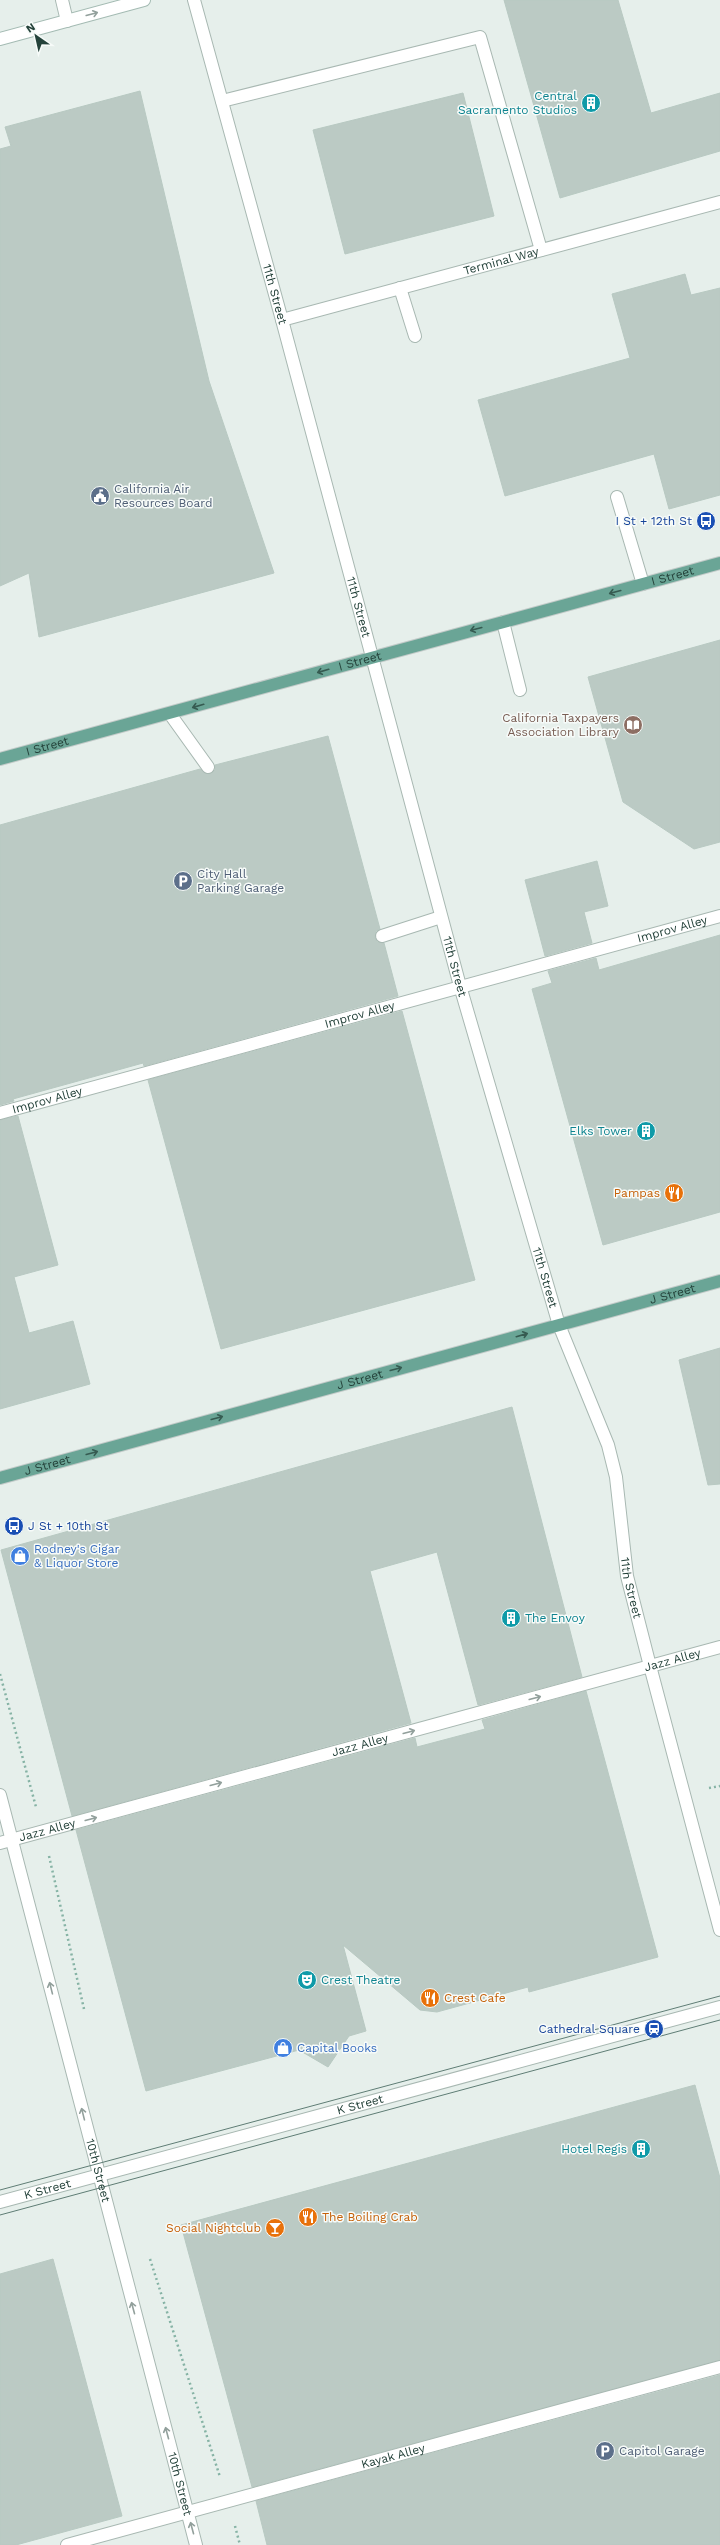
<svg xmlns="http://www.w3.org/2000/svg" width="720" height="2545" viewBox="0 0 720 2545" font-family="'Work Sans',sans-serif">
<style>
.building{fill:#bbcac4;stroke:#b8c9c2}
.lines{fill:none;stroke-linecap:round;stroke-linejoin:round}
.service-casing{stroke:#a8b8b2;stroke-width:14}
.pedestrian-casing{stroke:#a8b8b2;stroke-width:14}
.minor-casing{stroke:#a8b8b2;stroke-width:14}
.tertiary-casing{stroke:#a8b8b2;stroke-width:14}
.secondary-casing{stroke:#a4bbb3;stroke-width:14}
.primary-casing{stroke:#c2cac8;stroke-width:14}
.path{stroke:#86b3a5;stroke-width:2.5;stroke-dasharray:2 3;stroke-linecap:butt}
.service{stroke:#fff;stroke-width:12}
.pedestrian{stroke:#fff;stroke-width:12}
.minor{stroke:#fff;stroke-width:12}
.tertiary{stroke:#fff;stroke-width:12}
.secondary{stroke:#fff;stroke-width:12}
.primary{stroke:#6aa596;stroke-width:12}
.tram{stroke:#5f7d75;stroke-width:1}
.oneway{stroke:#92a09c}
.oneway2{stroke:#365b51}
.labels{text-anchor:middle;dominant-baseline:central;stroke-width:3;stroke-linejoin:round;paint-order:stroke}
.culture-label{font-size:12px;fill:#0d838f;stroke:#f7fbf9;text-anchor:end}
.street-label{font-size:12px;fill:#24423a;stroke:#f7fbf9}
.service-label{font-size:12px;fill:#4e5e75;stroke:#f7fbf9;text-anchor:start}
.transit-label{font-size:12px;fill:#164399;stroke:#f7fbf9;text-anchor:end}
.education-label{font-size:12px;fill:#785e54;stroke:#f7fbf9;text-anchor:end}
.food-label{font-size:12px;fill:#c56008;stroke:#f7fbf9;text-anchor:end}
.shop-label{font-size:12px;fill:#366cbe;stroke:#f7fbf9;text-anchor:start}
</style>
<rect width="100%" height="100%" fill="#e6efeb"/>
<!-- building -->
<path class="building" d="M 504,0 L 618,0 L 651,113 L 720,93 L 720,151 L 560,198 Z
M 140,91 L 209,381 L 274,573 L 39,637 L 29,573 L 0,586 L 0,149 L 11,146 L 5,127 Z
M 463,93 L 494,216 L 345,254 L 313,130 Z
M 685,274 L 691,295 L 720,288 L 720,495 L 669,509 L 654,454 L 505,496 L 478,400 L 630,358 L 612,294 Z
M 720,640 L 720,842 L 694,849 L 623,802 L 588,677 Z
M 328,736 L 380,929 L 376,931 L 375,938 L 377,942 L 384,943 L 398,996 L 144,1066 L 143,1063 L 13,1099 L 14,1101 L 0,1105 L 0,825 L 200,769 L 209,774 L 215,770 L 215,765 Z
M 597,861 L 608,906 L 584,912 L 592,943 L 545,956 L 525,880 Z
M 720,935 L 720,1212 L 603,1245 L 532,989 L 552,983 L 548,971 L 596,958 L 599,970 Z
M 402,1011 L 475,1280 L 221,1349 L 148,1080 Z
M 18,1116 L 58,1265 L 14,1277 L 29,1333 L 73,1321 L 90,1384 L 0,1409 L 0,1120 Z
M 720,1348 L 720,1484 L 708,1485 L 679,1360 Z
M 512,1407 L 582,1677 L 478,1705 L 437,1552 L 370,1571 L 411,1723 L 72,1816 L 1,1550 Z
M 586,1691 L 658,1957 L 529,1992 L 528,1987 L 437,2012 L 420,2010 L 343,1945 L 366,2031 L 349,2036 L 328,2067 L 299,2050 L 146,2091 L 76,1830 L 415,1738 L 417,1747 L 485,1729 L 482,1720 Z
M 695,2085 L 720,2178 L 720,2360 L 252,2487 L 181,2225 Z
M 53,2259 L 122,2516 L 16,2545 L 0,2545 L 0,2274 Z
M 720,2375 L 720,2545 L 267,2545 L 256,2501 Z"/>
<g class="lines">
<!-- service casing -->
<g class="service-casing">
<g id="service">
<path d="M 62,0 L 67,21"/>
<path d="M 222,101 L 480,37 L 541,250"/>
<path d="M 400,288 L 415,336"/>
<path d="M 617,497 L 643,584"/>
<path d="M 503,622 L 520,690"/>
<path d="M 170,714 L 208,767"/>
<path d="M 382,936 L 441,917"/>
<path id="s1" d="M 0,1113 L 720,916"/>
<path id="s2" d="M 0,1843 L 720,1647"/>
<path id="s3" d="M 67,2545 L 720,2367"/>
</g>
</g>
<!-- pedestrian casing -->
<g class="pedestrian-casing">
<path id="pedestrian" d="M 650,1666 L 720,1930"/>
</g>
<!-- minor casing -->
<g class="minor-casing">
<g id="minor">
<path id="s4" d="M 194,0 L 282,320 L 460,986 L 559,1325 L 608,1445 L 616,1477 L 627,1576 L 650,1666"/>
<path id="s5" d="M 282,320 L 720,202"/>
<path id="s6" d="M 0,2202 L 720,2007"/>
</g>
</g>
<!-- tertiary casing -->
<g class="tertiary-casing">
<g id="tertiary">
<path id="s7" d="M 0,1795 L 196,2545"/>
</g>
</g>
<!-- secondary casing -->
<g class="secondary-casing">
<path id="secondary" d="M 0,39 L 144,0"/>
</g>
<!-- primary casing -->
<g class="primary-casing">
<g id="primary">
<path id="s8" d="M 0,759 L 720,563"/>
<path id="s9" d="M 0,1478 L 720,1281"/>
</g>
</g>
<!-- path -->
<path class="path" d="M 0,1674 L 36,1807
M 709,1788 L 720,1786
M 49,1856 L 84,2009
M 150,2259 L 220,2477
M 235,2526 L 240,2545"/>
<!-- service -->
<use href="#service" class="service"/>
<!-- pedestrian -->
<use href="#pedestrian" class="pedestrian"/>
<!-- minor -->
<use href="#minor" class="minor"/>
<!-- tertiary -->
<use href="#tertiary" class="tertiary"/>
<!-- secondary -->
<use href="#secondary" class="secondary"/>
<!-- primary -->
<use href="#primary" class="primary"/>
<!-- tram -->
<path class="tram" d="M 0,2190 L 720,1996
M 0,2215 L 720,2020"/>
</g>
<!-- one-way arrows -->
<defs><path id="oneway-shaft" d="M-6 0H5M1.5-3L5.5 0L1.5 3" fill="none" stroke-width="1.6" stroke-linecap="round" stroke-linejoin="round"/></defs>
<g class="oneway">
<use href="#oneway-shaft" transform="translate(92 14) rotate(-15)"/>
<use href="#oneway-shaft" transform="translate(535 1698) rotate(-15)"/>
<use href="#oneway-shaft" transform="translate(409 1732) rotate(-15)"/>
<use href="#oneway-shaft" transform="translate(216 1784) rotate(-15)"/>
<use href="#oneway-shaft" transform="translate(91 1819) rotate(-15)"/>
<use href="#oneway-shaft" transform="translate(51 1988) rotate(-104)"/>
<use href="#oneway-shaft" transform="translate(83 2114) rotate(-104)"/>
<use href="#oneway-shaft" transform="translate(133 2308) rotate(-105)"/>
<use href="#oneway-shaft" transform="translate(167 2433) rotate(-105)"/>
<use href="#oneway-shaft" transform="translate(192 2528) rotate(-105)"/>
</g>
<g class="oneway2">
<use href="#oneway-shaft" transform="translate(615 592) rotate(165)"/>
<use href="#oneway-shaft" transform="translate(476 629) rotate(165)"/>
<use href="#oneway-shaft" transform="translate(323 671) rotate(164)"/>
<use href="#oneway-shaft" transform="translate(198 706) rotate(164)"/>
<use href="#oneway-shaft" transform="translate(522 1335) rotate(-16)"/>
<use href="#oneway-shaft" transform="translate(396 1369) rotate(-15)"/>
<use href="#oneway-shaft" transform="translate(217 1418) rotate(-15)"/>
<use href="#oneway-shaft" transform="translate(92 1453) rotate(-15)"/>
</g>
<!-- icons -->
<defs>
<g id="building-disc" transform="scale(1)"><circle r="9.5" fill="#0f9aa8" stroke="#f7fbf9"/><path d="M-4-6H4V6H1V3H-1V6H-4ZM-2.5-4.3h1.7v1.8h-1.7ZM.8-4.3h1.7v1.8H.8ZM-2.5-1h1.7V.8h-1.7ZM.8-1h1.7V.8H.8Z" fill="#fff"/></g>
<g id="civic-disc" transform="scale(1)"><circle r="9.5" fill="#5c6f8a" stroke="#f7fbf9"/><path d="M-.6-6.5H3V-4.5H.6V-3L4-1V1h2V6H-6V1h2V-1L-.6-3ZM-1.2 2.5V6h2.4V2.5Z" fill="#fff"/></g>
<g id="bus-disc" transform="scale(1)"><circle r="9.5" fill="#1a4fb4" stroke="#f7fbf9"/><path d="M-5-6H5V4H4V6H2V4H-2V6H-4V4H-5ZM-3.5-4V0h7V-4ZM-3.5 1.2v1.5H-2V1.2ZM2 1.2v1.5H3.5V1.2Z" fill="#fff"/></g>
<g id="library-disc" transform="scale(1)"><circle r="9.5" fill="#8d6e63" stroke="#f7fbf9"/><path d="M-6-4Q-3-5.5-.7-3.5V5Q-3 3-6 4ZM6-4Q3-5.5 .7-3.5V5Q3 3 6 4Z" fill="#fff"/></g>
<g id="parking-disc" transform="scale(1)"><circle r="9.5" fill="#5c6f8a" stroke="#f7fbf9"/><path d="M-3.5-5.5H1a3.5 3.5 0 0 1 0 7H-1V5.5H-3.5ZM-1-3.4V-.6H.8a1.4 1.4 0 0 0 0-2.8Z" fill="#fff"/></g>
<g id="restaurant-disc" transform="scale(1)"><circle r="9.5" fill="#e8710a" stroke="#f7fbf9"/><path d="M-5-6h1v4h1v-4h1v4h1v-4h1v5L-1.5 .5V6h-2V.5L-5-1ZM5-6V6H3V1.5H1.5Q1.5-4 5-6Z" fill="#fff"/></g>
<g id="shop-disc" transform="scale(1)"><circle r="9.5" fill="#3f7fe0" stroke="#f7fbf9"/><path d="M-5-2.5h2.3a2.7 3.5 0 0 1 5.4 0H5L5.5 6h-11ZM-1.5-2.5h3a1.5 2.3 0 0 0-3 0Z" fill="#fff"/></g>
<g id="theatre-disc" transform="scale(1)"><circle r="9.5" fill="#0f9aa8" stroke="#f7fbf9"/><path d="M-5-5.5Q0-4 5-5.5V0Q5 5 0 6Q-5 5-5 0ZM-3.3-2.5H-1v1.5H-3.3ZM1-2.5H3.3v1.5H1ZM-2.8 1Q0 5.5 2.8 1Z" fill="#fff"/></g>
<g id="station-disc" transform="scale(1)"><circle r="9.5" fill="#1a4fb4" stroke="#f7fbf9"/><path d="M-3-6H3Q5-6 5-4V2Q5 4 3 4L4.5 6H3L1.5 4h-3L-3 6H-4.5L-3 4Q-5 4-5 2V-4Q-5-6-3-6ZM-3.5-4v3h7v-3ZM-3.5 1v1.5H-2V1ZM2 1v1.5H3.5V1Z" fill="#fff"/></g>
<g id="bar-disc" transform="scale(1)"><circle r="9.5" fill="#e8710a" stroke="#f7fbf9"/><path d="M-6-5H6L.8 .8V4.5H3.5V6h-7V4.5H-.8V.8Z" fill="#fff"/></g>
</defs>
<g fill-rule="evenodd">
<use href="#building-disc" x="591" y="103"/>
<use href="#civic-disc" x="100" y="496"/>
<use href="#bus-disc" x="706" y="521"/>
<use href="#library-disc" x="633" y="725"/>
<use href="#parking-disc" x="183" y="881"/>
<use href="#building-disc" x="646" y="1131"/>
<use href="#restaurant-disc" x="674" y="1193"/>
<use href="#bus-disc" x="14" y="1526"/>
<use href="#shop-disc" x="20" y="1556"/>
<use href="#building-disc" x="511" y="1618"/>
<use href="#theatre-disc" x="307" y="1980"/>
<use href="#restaurant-disc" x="430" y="1998"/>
<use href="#station-disc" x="654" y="2029"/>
<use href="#shop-disc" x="283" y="2048"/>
<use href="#building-disc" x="641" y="2149"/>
<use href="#restaurant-disc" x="308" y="2217"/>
<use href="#bar-disc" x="275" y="2228"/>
<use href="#parking-disc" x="605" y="2451"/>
</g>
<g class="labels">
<!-- culture labels -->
<g class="culture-label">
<text x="577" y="96">Central<tspan x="577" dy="14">Sacramento Studios</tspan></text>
<text x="632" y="1131">Elks Tower</text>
<text x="525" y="1618" text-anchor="start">The Envoy</text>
<text x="321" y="1980" text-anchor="start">Crest Theatre</text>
<text x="627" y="2149">Hotel Regis</text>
</g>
<!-- street labels -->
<g class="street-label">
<text stroke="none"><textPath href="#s5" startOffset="227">Terminal Way</textPath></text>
<text stroke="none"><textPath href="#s4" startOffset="305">11th Street</textPath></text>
<text stroke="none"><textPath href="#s8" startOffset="697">I Street</textPath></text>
<text stroke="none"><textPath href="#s4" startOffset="629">11th Street</textPath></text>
<text stroke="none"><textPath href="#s8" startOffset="373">I Street</textPath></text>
<text stroke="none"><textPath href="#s8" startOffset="49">I Street</textPath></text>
<text stroke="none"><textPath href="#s1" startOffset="697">Improv Alley</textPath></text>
<text stroke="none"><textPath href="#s4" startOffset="1001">11th Street</textPath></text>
<text stroke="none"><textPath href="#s1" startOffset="373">Improv Alley</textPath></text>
<text stroke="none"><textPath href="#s1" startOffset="49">Improv Alley</textPath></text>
<text stroke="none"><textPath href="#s4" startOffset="1325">11th Street</textPath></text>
<text stroke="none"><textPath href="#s9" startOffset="697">J Street</textPath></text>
<text stroke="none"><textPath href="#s9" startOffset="373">J Street</textPath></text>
<text stroke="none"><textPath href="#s9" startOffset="49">J Street</textPath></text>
<text stroke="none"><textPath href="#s4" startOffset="1649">11th Street</textPath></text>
<text stroke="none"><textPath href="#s2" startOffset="697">Jazz Alley</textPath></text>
<text stroke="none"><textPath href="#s2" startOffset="373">Jazz Alley</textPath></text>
<text stroke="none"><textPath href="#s2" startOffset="49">Jazz Alley</textPath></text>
<text stroke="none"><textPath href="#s6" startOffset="373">K Street</textPath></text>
<text stroke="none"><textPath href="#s7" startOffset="388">10th Street</textPath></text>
<text stroke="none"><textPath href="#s6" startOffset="49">K Street</textPath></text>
<text stroke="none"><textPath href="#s3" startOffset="338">Kayak Alley</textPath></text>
<text stroke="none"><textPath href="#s7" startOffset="712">10th Street</textPath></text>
</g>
<!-- service labels -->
<g class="service-label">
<text x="114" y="489">California Air<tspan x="114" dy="14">Resources Board</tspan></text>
<text x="197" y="874">City Hall<tspan x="197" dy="14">Parking Garage</tspan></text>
<text x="619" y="2451">Capitol Garage</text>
</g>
<!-- transit labels -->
<g class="transit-label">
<text x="692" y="521">I St + 12th St</text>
<text x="28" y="1526" text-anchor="start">J St + 10th St</text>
<text x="640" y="2029">Cathedral Square</text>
</g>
<!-- education labels -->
<g class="education-label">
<text x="619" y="718">California Taxpayers<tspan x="619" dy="14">Association Library</tspan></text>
</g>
<!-- food labels -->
<g class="food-label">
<text x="660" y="1193">Pampas</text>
<text x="444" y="1998" text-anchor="start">Crest Cafe</text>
<text x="322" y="2217" text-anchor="start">The Boiling Crab</text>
<text x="261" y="2228">Social Nightclub</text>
</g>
<!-- shop labels -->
<g class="shop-label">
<text x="34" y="1549">Rodney's Cigar<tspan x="34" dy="14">&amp; Liquor Store</tspan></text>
<text x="297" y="2048">Capital Books</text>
</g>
</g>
<!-- north arrow -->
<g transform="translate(36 36) rotate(326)" stroke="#f7fbf9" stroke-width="3" paint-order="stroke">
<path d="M0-3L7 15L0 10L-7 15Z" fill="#24423a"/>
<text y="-6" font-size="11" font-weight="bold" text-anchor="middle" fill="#24423a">N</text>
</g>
</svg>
